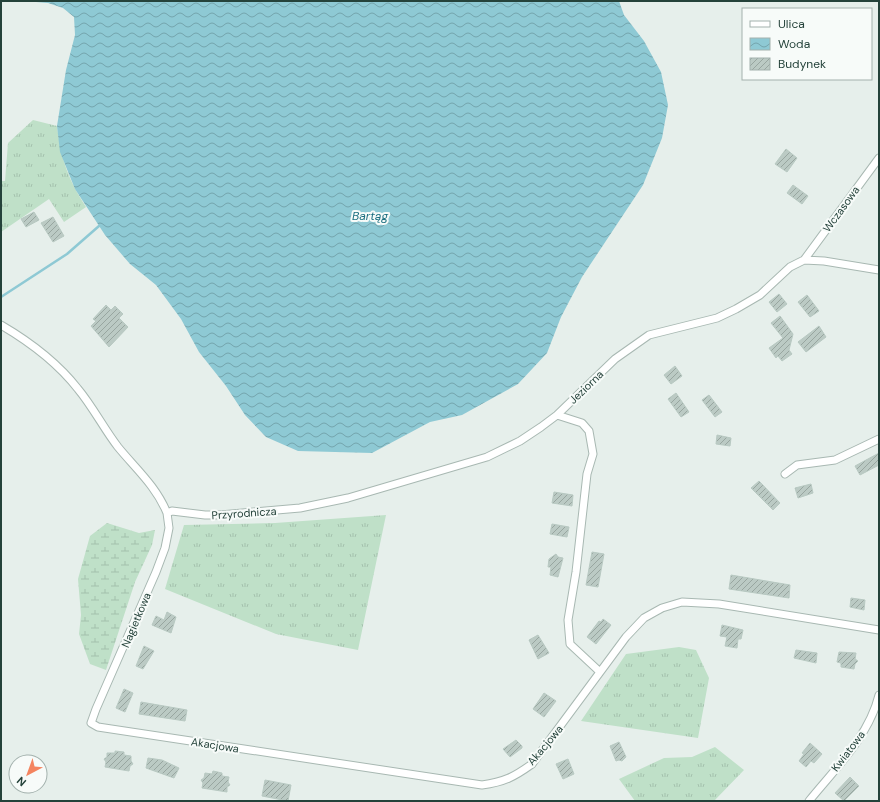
<svg xmlns="http://www.w3.org/2000/svg" width="880" height="802" viewBox="0 0 880 802" font-family="'DM Sans',sans-serif">
<style>
.grass{fill:url(#grass-tufts)}
.wetland{fill:url(#wetland-marsh)}
.water{fill:url(#water-waves)}
.lines{fill:none;stroke-linecap:round;stroke-linejoin:round}
.stream{stroke:#8ec9d4;stroke-width:2.5}
.building{fill:url(#building-hatch);stroke:#b8c9c2}
.minor-casing{stroke:#a8b8b2;stroke-width:9}
.minor{stroke:#fff;stroke-width:7}
.labels{text-anchor:middle;dominant-baseline:central;stroke-width:4;stroke-linejoin:round;paint-order:stroke}
.street-label{font-size:11px;fill:#24423a;stroke:#f7fbf9}
.water-label{font-size:12px;font-style:italic;fill:#1c6f80;stroke:#f7fbf9}
</style>
<defs>
<pattern id="grass-tufts" width="24" height="20" patternUnits="userSpaceOnUse"><rect width="24" height="20" fill="#bfe0c8"/><path d="M3 7l-1-3M5 7V3M7 7l1-3M15 17l-1-3M17 17v-4M19 17l1-3" fill="none" stroke="#a4c1ad"/></pattern>
<pattern id="wetland-marsh" width="20" height="14" patternUnits="userSpaceOnUse"><rect width="20" height="14" fill="#bfe0c8"/><path d="M1 5h8M5 5V1M11 12h8M15 12V8" fill="none" stroke="#a4c1ad"/></pattern>
<pattern id="water-waves" width="16" height="10" patternUnits="userSpaceOnUse"><rect width="16" height="10" fill="#8ec9d4"/><path d="M0 5q4-4 8 0t8 0" fill="none" stroke="#74a5ad"/></pattern>
<pattern id="building-hatch" width="6" height="6" patternUnits="userSpaceOnUse"><rect width="6" height="6" fill="#bbcac4"/><path d="M-1 1l2-2M0 6l6-6M5 7l2-2" fill="none" stroke="#98a6a0"/></pattern>
</defs>
<rect width="100%" height="100%" fill="#e6efeb"/>
<!-- grass -->
<path class="grass" d="M 33,120 L 57,126 C 61,159 68,179 86,207 L 64,222 L 49,199 L 1,232 L 1,181 L 5,181 L 8,143 Z
M 386,515 L 358,650 L 276,634 L 165,589 L 184,525 L 275,523 Z
M 679,647 L 696,650 L 709,678 L 698,738 L 581,721 L 626,654 Z
M 715,747 L 744,770 L 714,801 L 635,801 L 619,779 L 664,758 L 692,757 Z"/>
<!-- wetland -->
<path class="wetland" d="M 107,523 L 139,533 L 155,530 L 152,545 L 135,582 L 106,670 L 90,664 L 79,634 L 81,615 L 78,579 L 90,536 Z"/>
<!-- water -->
<path class="water" d="M 24,1 L 619,1 L 624,15 L 644,41 L 661,72 L 668,105 L 662,138 L 643,185 L 582,277 L 561,317 L 547,353 L 518,384 L 462,415 L 430,422 L 372,453 L 298,451 L 266,437 L 245,415 L 226,386 L 199,352 L 181,319 L 156,285 L 130,264 L 105,235 L 75,189 L 60,152 L 57,126 L 66,70 L 75,35 L 74,17 L 63,8 L 48,3 Z"/>
<g class="lines">
<!-- stream -->
<path class="stream" d="M 1,297 L 67,254 L 99,226"/>
</g>
<!-- building -->
<path class="building" d="M 786,149 L 797,158 L 787,172 L 775,164 Z
M 793,185 L 808,196 L 802,204 L 787,193 Z
M 34,212 L 39,220 L 26,227 L 21,219 Z
M 53,217 L 64,236 L 53,242 L 41,223 Z
M 779,294 L 787,304 L 777,312 L 769,302 Z
M 807,295 L 819,311 L 810,317 L 798,302 Z
M 106,305 L 111,310 L 115,306 L 123,314 L 119,318 L 128,327 L 109,347 L 91,326 L 96,321 L 93,319 Z
M 780,316 L 793,334 L 789,350 L 792,354 L 782,361 L 778,356 L 776,358 L 769,348 L 783,338 L 771,323 Z
M 819,326 L 826,337 L 806,352 L 798,342 Z
M 675,366 L 682,376 L 671,384 L 664,375 Z
M 676,393 L 689,412 L 681,417 L 668,399 Z
M 709,395 L 722,412 L 715,417 L 702,400 Z
M 717,435 L 731,438 L 730,446 L 716,444 Z
M 879,453 L 879,465 L 860,475 L 855,466 Z
M 759,481 L 780,503 L 773,510 L 751,488 Z
M 811,484 L 813,493 L 798,498 L 795,488 Z
M 554,492 L 573,495 L 572,506 L 552,503 Z
M 552,524 L 569,527 L 567,537 L 550,534 Z
M 592,552 L 604,554 L 598,587 L 586,585 Z
M 556,554 L 558,557 L 563,558 L 558,577 L 550,575 L 551,567 L 548,567 L 549,559 Z
M 731,575 L 790,585 L 789,598 L 729,589 Z
M 851,598 L 865,600 L 864,610 L 850,607 Z
M 167,612 L 176,617 L 171,633 L 152,625 L 156,616 L 164,620 Z
M 603,619 L 611,625 L 596,644 L 587,637 L 599,621 L 601,622 Z
M 722,625 L 743,630 L 741,639 L 738,639 L 737,648 L 725,646 L 727,637 L 720,636 Z
M 538,635 L 549,653 L 538,659 L 529,640 Z
M 144,646 L 154,651 L 143,669 L 136,666 Z
M 796,650 L 817,653 L 816,663 L 794,658 Z
M 839,652 L 856,653 L 855,659 L 858,661 L 855,664 L 854,669 L 841,667 L 841,663 L 837,662 Z
M 124,689 L 133,693 L 125,712 L 116,708 Z
M 544,693 L 556,701 L 544,717 L 533,709 Z
M 141,702 L 187,710 L 185,721 L 139,714 Z
M 516,740 L 522,746 L 522,748 L 510,757 L 503,749 Z
M 619,742 L 626,757 L 622,761 L 619,760 L 616,761 L 610,746 Z
M 810,743 L 822,754 L 814,763 L 811,761 L 806,767 L 799,761 L 804,754 L 802,753 Z
M 115,751 L 124,752 L 124,755 L 131,756 L 131,761 L 133,764 L 130,766 L 129,771 L 105,767 L 106,762 L 104,759 L 107,757 L 107,753 L 115,753 Z
M 148,758 L 162,760 L 179,768 L 174,778 L 146,768 Z
M 568,759 L 574,774 L 563,779 L 556,764 Z
M 213,771 L 222,773 L 222,776 L 229,777 L 228,782 L 230,785 L 227,787 L 227,792 L 202,788 L 203,783 L 201,780 L 204,778 L 205,773 L 212,774 Z
M 850,777 L 859,786 L 844,801 L 835,793 Z
M 265,780 L 291,785 L 288,801 L 262,796 Z"/>
<g class="lines">
<!-- minor casing -->
<g class="minor-casing">
<path id="minor" d="M 804,260 L 879,158
M 1,325 C 30,342 57,362 78,389 C 93,407 104,429 118,447 C 136,469 156,486 167,513 L 172,511 L 205,515 L 220,515 L 300,508 L 348,498 L 487,457 L 520,441 L 541,427 L 557,415 L 615,359 L 649,335 L 717,318 L 736,309 L 760,295 L 790,267 L 804,260 L 824,261 L 879,270
M 557,415 L 582,423 L 589,431 L 593,454 L 587,474 L 576,572 L 568,620 L 570,644 L 600,672
M 785,474 L 797,465 L 835,460 L 879,439
M 167,513 L 169,528 L 165,548 L 156,572 L 96,709 L 91,723 L 98,727 L 482,785 C 504,782 514,777 532,764 L 626,637 L 644,618 L 662,608 L 682,602 L 719,604 L 879,630
M 809,801 C 835,769 869,736 879,695"/>
</g>
<!-- minor -->
<use href="#minor" class="minor"/>
</g>
<g class="labels">
<!-- street labels -->
<g class="street-label">
<text transform="translate(841 209) rotate(-54)">Wczasowa</text>
<text transform="translate(586 387) rotate(-44)">Jeziorna</text>
<text transform="translate(244 513) rotate(-4)">Przyrodnicza</text>
<text transform="translate(136 620) rotate(-67)">Nagietkowa</text>
<text transform="translate(215 745) rotate(9)">Akacjowa</text>
<text transform="translate(545 745) rotate(-50)">Akacjowa</text>
<text transform="translate(848 751) rotate(-53)">Kwiatowa</text>
</g>
<!-- water labels -->
<g class="water-label">
<text x="370" y="216">Bartąg</text>
</g>
</g>
<!-- border -->
<rect width="880" height="802" fill="none" stroke="#24423a" stroke-width="4"/>
<!-- legend -->
<rect x="742" y="8" width="130" height="72" fill="#f7fbf9" stroke="#a3b1ad"/>
<rect x="750" y="21" width="20" height="6" fill="#ffffff" stroke="#a3b1ad"/>
<text x="778" y="28" font-size="12" fill="#24423a">Ulica</text>
<rect x="750" y="38" width="20" height="12" fill="url(#water-waves)" stroke="#a3b1ad"/>
<text x="778" y="48" font-size="12" fill="#24423a">Woda</text>
<rect x="750" y="58" width="20" height="12" fill="url(#building-hatch)" stroke="#a3b1ad"/>
<text x="778" y="68" font-size="12" fill="#24423a">Budynek</text>
<!-- north arrow -->
<g transform="translate(28 774) rotate(221)"><circle r="19" fill="#f7fbf9" stroke="#a3b1ad"/>
<path d="M0-3L7 15L0 10L-7 15Z" fill="#f4845f"/>
<text y="-6" font-size="11" font-weight="bold" text-anchor="middle" fill="#24423a">N</text>
</g>
</svg>
